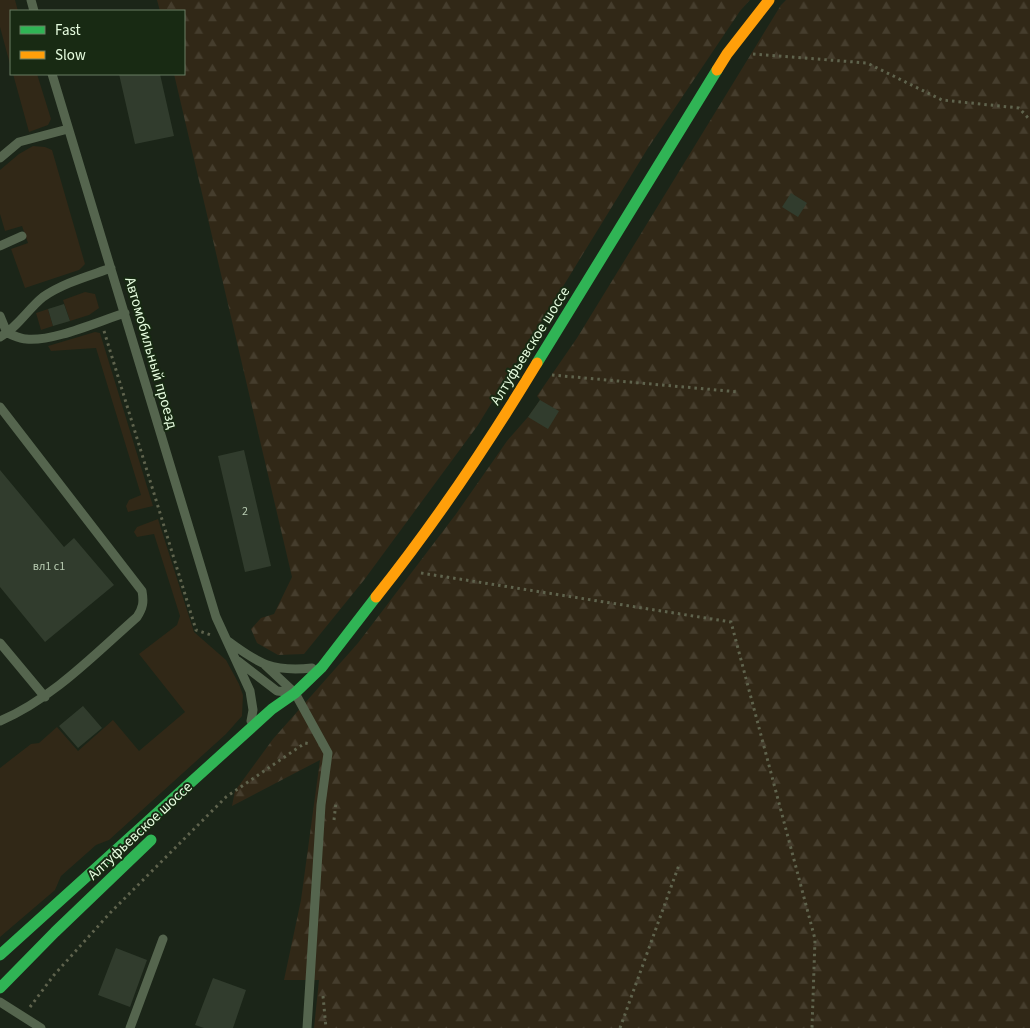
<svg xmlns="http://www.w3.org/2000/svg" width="1030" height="1028" viewBox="0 0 1030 1028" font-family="'Source Sans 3',sans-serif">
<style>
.green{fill:#312817}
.forest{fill:url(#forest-firs)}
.building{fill:#313c2d}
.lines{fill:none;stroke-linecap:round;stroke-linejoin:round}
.path{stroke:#5f634d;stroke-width:3;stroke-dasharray:2.5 4;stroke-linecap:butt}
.lane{stroke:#55654e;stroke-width:9}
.fast{stroke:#30b455;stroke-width:11}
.slow{stroke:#ff9f0a;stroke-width:11}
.labels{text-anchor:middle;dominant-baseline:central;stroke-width:4;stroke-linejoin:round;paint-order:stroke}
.number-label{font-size:12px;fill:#b9ccb2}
.street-label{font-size:15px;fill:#e6fcdf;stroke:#182a13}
</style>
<defs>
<pattern id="forest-firs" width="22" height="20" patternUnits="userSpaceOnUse" patternTransform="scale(1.25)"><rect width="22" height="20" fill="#312817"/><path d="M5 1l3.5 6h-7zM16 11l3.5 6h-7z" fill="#453d2d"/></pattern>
</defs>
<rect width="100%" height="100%" fill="#1b2518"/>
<!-- green -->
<path class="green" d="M 0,0 L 15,0 L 18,11 L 11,11 L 11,68 L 0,27 Z
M 13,74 L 37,74 L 51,119 L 48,125 L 29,132 Z
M 33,146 L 45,147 L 52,150 L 85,264 L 79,270 L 25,288 L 11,249 L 28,243 L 22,226 L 5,231 L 0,214 L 0,170 L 19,154 Z
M 85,292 L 95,294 L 99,308 L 89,315 L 70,321 L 63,300 Z
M 48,309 L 53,326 L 41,330 L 36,313 Z
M 95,332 L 100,333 L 153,506 L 128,512 L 126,506 L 129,500 L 141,495 L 96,348 L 51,351 L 48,346 Z
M 158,519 L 194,632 L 226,660 L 239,684 L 243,695 L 242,716 L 226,734 L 109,840 L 96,845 L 61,876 L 55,890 L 0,937 L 0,768 L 31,744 L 39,743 L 57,727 L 78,751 L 113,720 L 139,751 L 185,712 L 139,654 L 177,625 L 180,616 L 154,534 L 137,537 L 134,532 L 137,527 Z"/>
<!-- forest -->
<path class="forest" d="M 157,0 L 750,0 L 740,11 L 648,148 L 478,425 L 364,580 L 304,654 L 278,655 L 257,643 L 251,629 L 261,618 L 274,614 L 292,577 L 174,74 L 184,74 L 184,11 L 160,11 Z
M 786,0 L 1030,0 L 1030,1028 L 314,1028 L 319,980 L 284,980 L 301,900 L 320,760 L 232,806 L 235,791 L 273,739 L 358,643 L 456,514 L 507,441 L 528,417 L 540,400 L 537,396 L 577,338 L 781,5 Z"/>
<!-- building -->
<path class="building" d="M 119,74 L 160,74 L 174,136 L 135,144 Z
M 791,193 L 807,203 L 798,217 L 782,207 Z
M 64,304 L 70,321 L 53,326 L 48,309 Z
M 540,400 L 559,411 L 548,429 L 528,417 Z
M 244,450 L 271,566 L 245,572 L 218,456 Z
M 0,470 L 64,547 L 74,538 L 114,585 L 45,642 L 0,587 Z
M 83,706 L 102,728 L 78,748 L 59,726 Z
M 116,948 L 147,960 L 130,1007 L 98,995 Z
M 213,978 L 246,990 L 233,1028 L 204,1028 L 195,1025 Z"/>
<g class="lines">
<!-- path -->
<path class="path" d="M 753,54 L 867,63 L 942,100 L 1019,108 L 1030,120
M 104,331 L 196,630 L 211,635
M 552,375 L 739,392
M 421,573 L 731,622 L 815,939 L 812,1028
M 334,820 L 336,802
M 323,996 L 326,1028
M 30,1007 L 54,975 L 110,913 L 226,797 L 305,743 L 311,744
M 620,1028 L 679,865"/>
<!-- lane -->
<path class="lane" d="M 31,0 L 34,11
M 52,74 L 216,617 L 250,691 L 253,710 L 251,721
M 0,158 L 19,142 L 68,129
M 0,246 L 22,236
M 0,316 L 7,333 C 13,335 20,339 26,339 C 53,342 99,321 125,313
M 0,337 C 17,328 28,309 43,297 C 63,283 89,276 111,268
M 0,407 L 142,591 C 144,602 143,608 137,617 C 95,654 52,699 0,721
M 228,641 C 259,664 272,672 312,668
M 0,643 L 45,697
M 238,661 L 277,691 L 287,692
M 265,665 L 295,693 L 328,753 L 321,805 L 307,1028
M 0,1002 L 41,1028
M 130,1028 L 163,939"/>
<!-- fast -->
<path class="fast" d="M 537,363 L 717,70
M 0,955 L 272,709 L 295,693 L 322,667 L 376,597
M 0,988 L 55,932 L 151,840"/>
<!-- slow -->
<path class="slow" d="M 717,70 L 727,54 L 769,0
M 376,597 C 435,523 488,444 537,363"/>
</g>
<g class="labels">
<!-- number labels -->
<g class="number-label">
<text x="245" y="511">2</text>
<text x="49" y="566">вл1 с1</text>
</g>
<!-- street labels -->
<g class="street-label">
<text transform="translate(530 346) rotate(-58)">Алтуфьевское шоссе</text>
<text transform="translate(151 353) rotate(74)">Автомобильный проезд</text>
<text transform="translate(140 831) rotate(-43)">Алтуфьевское шоссе</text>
</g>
</g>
<!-- legend -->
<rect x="10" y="10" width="175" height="65" fill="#182a13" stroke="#6a7e65"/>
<rect x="20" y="26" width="25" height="8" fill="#30b455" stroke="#6a7e65"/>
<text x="55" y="35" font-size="15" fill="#e6fcdf">Fast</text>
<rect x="20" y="51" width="25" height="8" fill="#ff9f0a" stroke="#6a7e65"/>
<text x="55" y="60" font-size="15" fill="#e6fcdf">Slow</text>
</svg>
